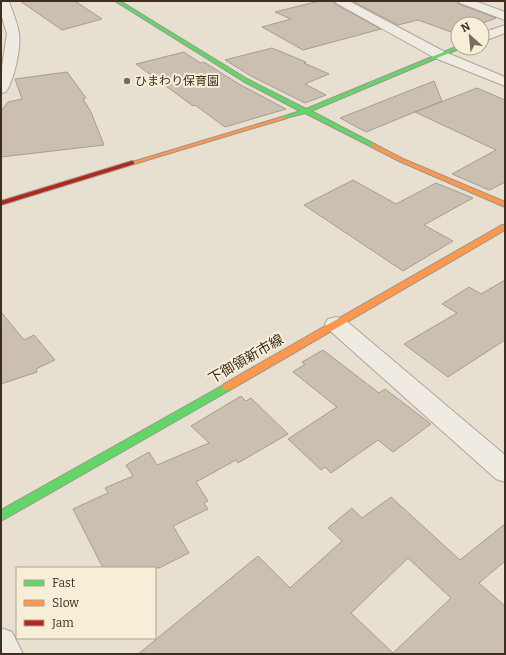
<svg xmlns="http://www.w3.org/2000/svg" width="506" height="655" viewBox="0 0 506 655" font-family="Bitter,'Noto Sans JP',serif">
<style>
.building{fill:#cbbfb2;stroke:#a89c90;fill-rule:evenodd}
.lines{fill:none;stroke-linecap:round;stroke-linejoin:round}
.street-casing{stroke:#ada599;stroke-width:2}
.fast-casing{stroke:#9c958a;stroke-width:2}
.slow-casing{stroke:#9c958a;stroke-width:2}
.jam-casing{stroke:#9c958a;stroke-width:2}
.street{fill:#efebe3;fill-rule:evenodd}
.fast{fill:#63d668;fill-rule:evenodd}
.slow{fill:#ff974d;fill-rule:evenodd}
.jam{fill:#b3261e;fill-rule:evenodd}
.poi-dot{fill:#786c5e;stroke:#f7eed8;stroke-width:1.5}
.labels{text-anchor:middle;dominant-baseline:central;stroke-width:4;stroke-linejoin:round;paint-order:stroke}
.far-poi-label{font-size:12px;fill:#3d2e20;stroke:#f7eed8;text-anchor:start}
.street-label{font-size:14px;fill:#3d2e20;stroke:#f7eed8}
</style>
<rect width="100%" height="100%" fill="#e7e0d1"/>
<!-- building -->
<path class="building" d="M 20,1 L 75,1 L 102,19 L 62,30 Z
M 319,1 L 332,1 L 335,4 L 381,29 L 303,50 L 262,27 L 291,19 L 275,12 Z
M 352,1 L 456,1 L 459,4 L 496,18 L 480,24 L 458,24 L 458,32 L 454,33 L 418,20 L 398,25 Z
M 272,48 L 306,62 L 304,63 L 329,74 L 305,84 L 326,95 L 305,103 L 251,76 L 225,60 Z
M 184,52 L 200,63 L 204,62 L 239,84 L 286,109 L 225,127 L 195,105 L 193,106 L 136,64 Z
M 67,72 L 86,98 L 83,99 L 91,112 L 104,145 L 1,157 L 1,111 L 8,102 L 22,99 L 15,79 Z
M 434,81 L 442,101 L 366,132 L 340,118 Z
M 477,88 L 505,100 L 505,182 L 492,189 L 489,190 L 452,174 L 496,150 L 415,112 Z
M 353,180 L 396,204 L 436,183 L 473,198 L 424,225 L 453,241 L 403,271 L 304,205 Z
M 505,280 L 505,340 L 448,377 L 404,344 L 457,313 L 442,304 L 469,287 L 481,294 Z
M 1,312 L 24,340 L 34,335 L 55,360 L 36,369 L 37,372 L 1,384 Z
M 323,350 L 379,393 L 385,389 L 431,424 L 393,452 L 378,440 L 331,473 L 325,467 L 321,470 L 288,439 L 337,407 L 293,372 L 305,364 L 302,362 Z
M 241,396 L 246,401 L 251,398 L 288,434 L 238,463 L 236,460 L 196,482 L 208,501 L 204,503 L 208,509 L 173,526 L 189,553 L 159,568 L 103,568 L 73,509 L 108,493 L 105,488 L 133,476 L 126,465 L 149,452 L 157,465 L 209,443 L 191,426 Z
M 391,497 L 460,560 L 505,524 L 505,561 L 479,583 L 505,606 L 505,654 L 138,654 L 258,556 L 290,588 L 342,541 L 328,528 L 352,508 L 362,518 ZM 408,558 L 451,598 L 393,653 L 351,613 Z"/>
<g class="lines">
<!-- street casing -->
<g class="street-casing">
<path id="street" d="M 1,1 L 9,1 C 12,11 18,24 19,34 C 21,49 14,80 6,92 L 1,93 L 1,73 L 7,34 L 1,14 Z
M 334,1 L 349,1 L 445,52 L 505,77 L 505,86 L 435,58 L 336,3 Z
M 458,1 L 475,1 L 505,12 L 505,20 L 460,3 Z
M 505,25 L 505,33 L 482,42 L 482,33 Z
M 336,317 L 344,319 L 505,455 L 505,482 L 496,479 L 328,329 L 325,324 L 328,319 Z
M 1,628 L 12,632 L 23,654 L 1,654 Z"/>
</g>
<!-- fast casing -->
<g class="fast-casing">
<path id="fast" d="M 115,1 L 120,1 L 247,79 L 306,109 L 456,47 L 461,48 L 311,111 L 376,145 L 376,147 L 374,148 L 305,113 L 282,119 L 282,117 L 300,111 L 243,81 Z
M 227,383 L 230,384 L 232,387 L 230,390 L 1,521 L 1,510 Z"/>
</g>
<!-- slow casing -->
<g class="slow-casing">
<path id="slow" d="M 282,117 L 287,118 L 134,164 L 130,164 L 129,163 Z
M 374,144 L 403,159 L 505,202 L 505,207 L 399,161 L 372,147 L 372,145 Z
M 502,225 L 505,225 L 505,230 L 230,390 L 224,390 L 222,387 L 224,384 Z"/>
</g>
<!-- jam casing -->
<g class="jam-casing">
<path id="jam" d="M 132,161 L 134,162 L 134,164 L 1,205 L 1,201 Z"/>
</g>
<!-- street -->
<use href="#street" class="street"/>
<!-- fast -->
<use href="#fast" class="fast"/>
<!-- slow -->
<use href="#slow" class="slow"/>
<!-- jam -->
<use href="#jam" class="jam"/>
</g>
<!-- markers -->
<circle class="poi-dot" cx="127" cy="81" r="4"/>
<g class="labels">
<!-- far-poi labels -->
<g class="far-poi-label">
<text x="135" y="81">ひまわり保育園</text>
</g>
<!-- street labels -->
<g class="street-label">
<text transform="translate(246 359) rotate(-30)">下御領新市線</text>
</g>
</g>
<!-- border -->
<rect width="506" height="655" fill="none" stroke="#3d2e20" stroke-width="4"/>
<!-- legend -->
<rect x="16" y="567" width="140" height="72" fill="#f7eed8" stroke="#ada18e"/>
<rect x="24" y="580" width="20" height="6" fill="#63d668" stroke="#ada18e"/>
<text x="52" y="587" font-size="12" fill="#3d2e20">Fast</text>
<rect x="24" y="600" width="20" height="6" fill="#ff974d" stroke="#ada18e"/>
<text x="52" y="607" font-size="12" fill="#3d2e20">Slow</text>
<rect x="24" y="620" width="20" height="6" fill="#b3261e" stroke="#ada18e"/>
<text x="52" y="627" font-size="12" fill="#3d2e20">Jam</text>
<!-- north arrow -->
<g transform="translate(470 36) rotate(333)"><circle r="19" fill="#f7eed8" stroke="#ada18e"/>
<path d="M0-3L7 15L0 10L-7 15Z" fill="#786c5e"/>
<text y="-6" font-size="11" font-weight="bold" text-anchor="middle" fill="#3d2e20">N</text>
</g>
</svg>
